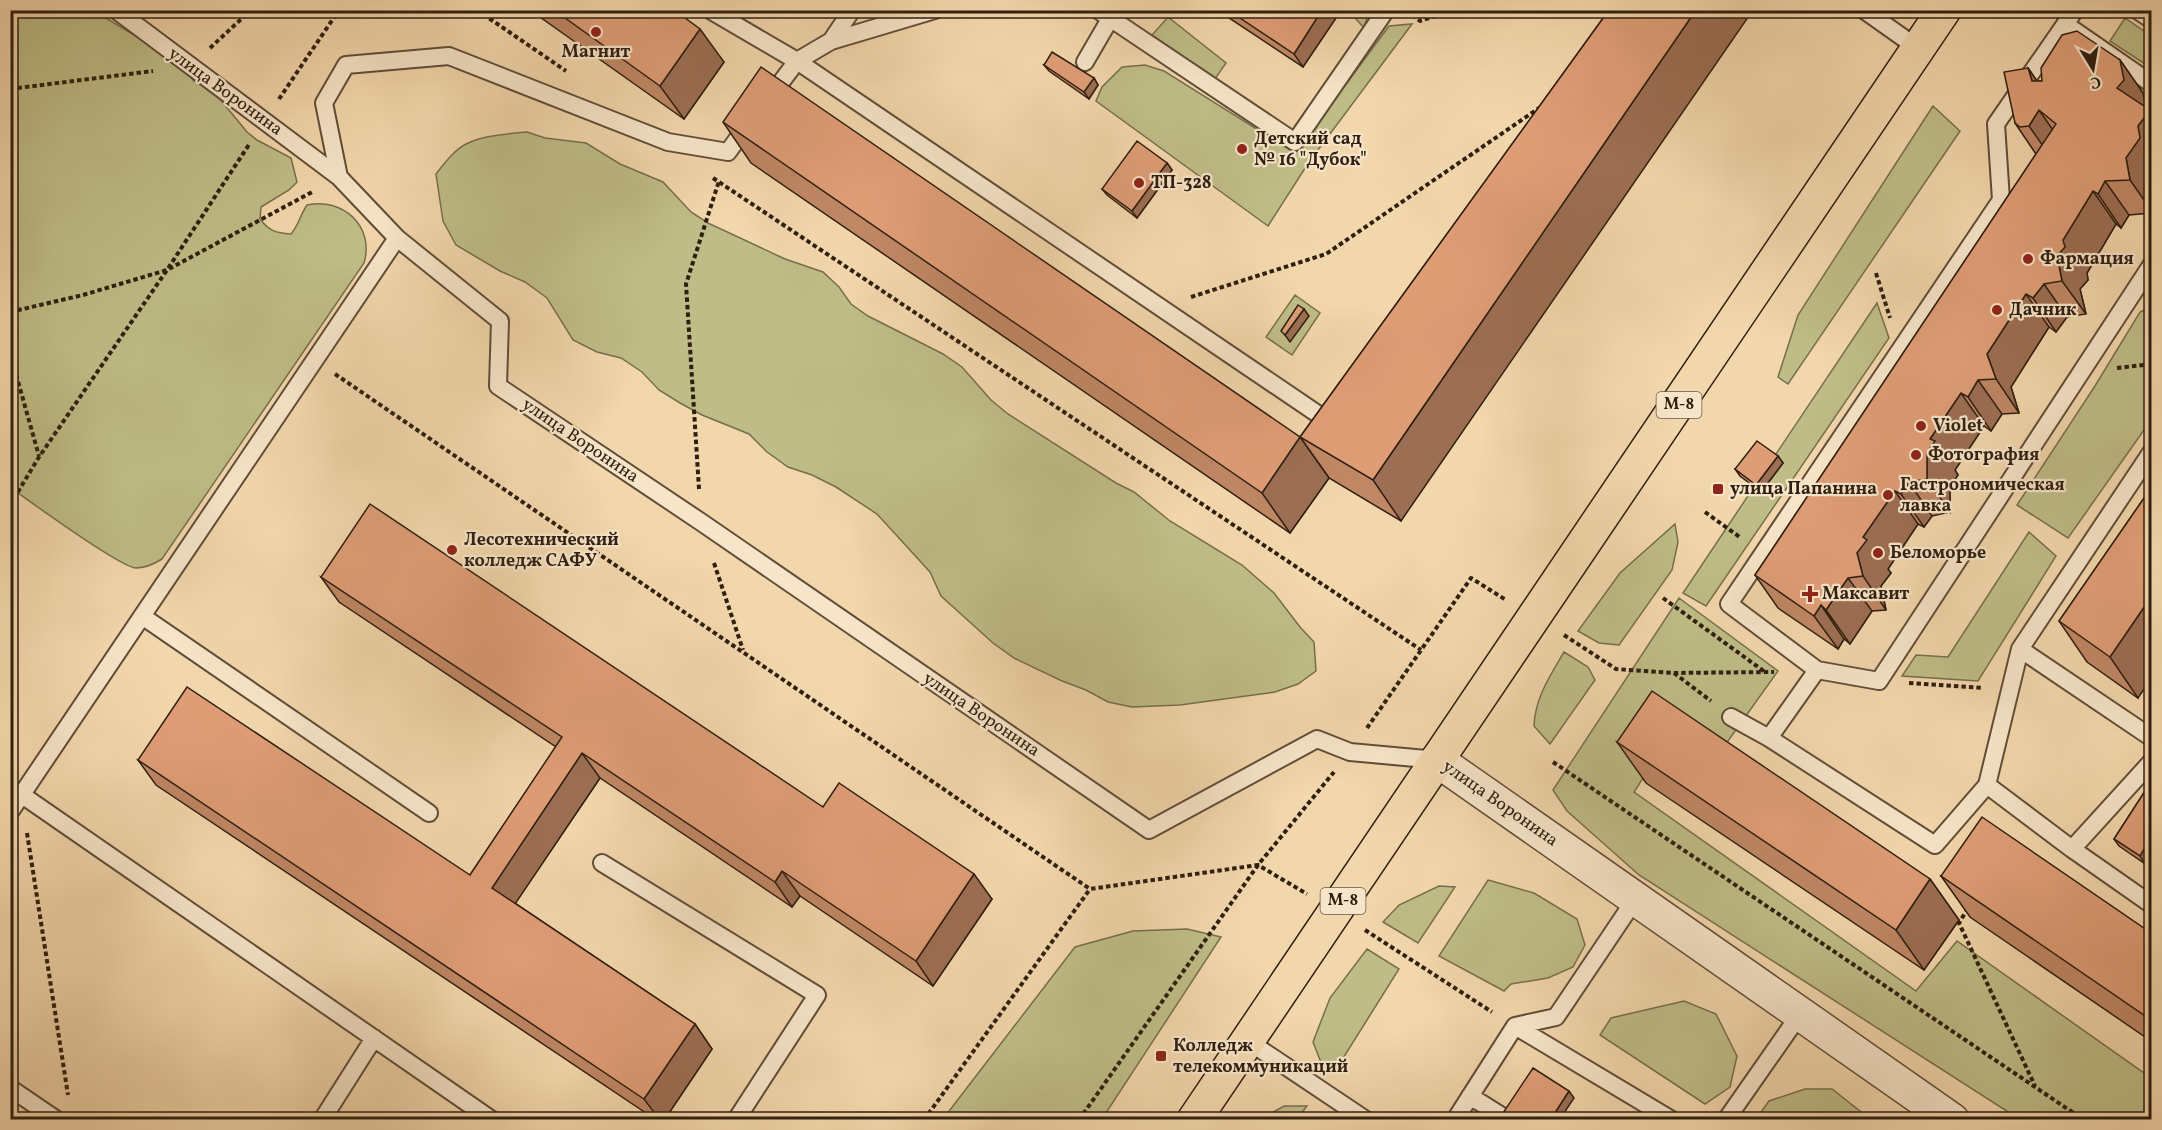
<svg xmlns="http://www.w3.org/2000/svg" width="2162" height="1130" viewBox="0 0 2162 1130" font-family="Vollkorn,serif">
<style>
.green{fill:#bfbd87;stroke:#776e4c;stroke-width:1.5}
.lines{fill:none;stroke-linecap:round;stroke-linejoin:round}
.lane-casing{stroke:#604d38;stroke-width:20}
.street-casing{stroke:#604d38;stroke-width:36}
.primary-casing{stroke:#2f1f11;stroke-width:36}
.path{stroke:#2f1f11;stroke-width:4;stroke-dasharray:4.5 3;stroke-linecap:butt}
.lane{stroke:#f7e5c9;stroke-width:16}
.street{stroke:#f7e5c9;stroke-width:33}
.primary{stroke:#f3d7ac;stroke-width:33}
.wall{fill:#c08765;stroke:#2f1f11;stroke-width:1.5}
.shaded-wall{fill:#9c6e53;stroke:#2f1f11;stroke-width:1.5}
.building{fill:#df9d76;stroke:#2f1f11;stroke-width:1.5}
.poi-dot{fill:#8f2418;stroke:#f7e5c9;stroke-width:2}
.labels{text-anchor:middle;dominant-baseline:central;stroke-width:4.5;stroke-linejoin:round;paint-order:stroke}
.shield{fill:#f7e5c9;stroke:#6b5a48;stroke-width:1.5}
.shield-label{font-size:16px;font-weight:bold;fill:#2f1f11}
.poi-label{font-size:18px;font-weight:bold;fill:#2f1f11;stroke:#f7e5c9;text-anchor:start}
.street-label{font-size:18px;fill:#2f1f11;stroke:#f7e5c9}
</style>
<rect width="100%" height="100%" fill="#f3d7ac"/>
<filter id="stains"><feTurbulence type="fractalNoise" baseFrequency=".00333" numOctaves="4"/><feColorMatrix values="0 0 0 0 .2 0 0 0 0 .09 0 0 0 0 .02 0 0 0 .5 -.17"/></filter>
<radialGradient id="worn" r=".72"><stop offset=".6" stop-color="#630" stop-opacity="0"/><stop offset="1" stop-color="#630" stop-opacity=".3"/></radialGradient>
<!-- green -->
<path class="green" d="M 10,11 L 94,11 L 146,42 L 169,51 L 194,81 L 206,85 L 215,93 L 247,132 L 257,140 L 291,158 L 297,182 L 289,190 L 261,207 L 260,219 C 269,231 276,233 291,234 C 299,225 300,215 307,205 C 342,197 375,226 364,263 L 162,559 C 154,564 146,568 136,568 C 119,567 31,502 11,488 Z
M 1348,11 L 1369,11 L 1364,28 L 1349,11 Z
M 1168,17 L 1226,63 L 1215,79 L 1152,35 Z
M 2125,18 L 2151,36 L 2151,68 L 2110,41 Z
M 1412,24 L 1309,162 L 1268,226 L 1096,101 L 1102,87 L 1122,67 L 1145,65 L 1164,71 L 1295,153 L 1389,26 Z
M 1933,106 L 1960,131 L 1788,384 L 1778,377 L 1798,315 Z
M 527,132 L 545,138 L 586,143 L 620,164 L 663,182 L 691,212 L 708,223 L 785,259 L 823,272 L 839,287 L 851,304 L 868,316 L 943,354 L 962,367 L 991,400 L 1008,414 L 1116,483 L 1134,492 L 1170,521 L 1242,565 L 1274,593 L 1300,627 L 1314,642 L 1316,671 L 1298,684 L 1275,692 L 1180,705 L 1132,707 L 1108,702 L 1086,690 L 1062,681 L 1014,658 L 993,643 L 941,596 L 930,572 L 877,514 L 836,487 L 812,475 L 788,467 L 767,452 L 749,434 L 702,415 L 680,403 L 659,390 L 642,372 L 621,358 L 597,352 L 573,340 L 547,298 L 525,282 L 500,271 L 456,245 L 443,221 L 436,174 C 444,164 454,150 466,144 C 483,135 508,134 527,132 Z
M 1295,295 L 1320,313 L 1292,355 L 1266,337 Z
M 1877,303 L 1889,338 L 1706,606 L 1683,593 Z
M 2151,307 L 2151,420 L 2068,538 L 2017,505 L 2095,386 L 2140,312 Z
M 1675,524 L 1678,542 L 1672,570 L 1619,645 L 1599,643 L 1578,631 L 1620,573 Z
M 2029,532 L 2056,556 L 1978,681 L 1902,676 L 1916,655 L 1948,657 Z
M 1679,598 L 1778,671 L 1723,748 L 1679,722 L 1634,792 L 1916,991 L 1957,941 L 2151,1078 L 2151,1119 L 2019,1119 L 1639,875 L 1567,811 L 1553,790 Z
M 1564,652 L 1588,667 L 1595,680 L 1550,744 L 1534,726 C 1535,698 1550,676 1564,652 Z
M 1488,880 L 1534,893 L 1577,919 L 1585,945 L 1573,967 L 1548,978 L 1511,984 L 1504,991 L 1439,956 Z
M 1439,886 L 1455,887 L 1418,943 L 1383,922 L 1399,905 Z
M 1187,929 L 1221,937 L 1102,1119 L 943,1119 L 1075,947 L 1133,931 Z
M 1367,949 L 1399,969 L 1335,1071 L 1322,1065 L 1313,1042 L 1330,998 Z
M 1684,1001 L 1716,1014 L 1737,1056 L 1730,1087 L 1705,1104 L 1600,1035 L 1611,1018 Z
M 1805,1089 L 1832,1089 L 1870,1119 L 1756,1119 L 1769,1101 Z
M 1284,1106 L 1307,1106 L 1297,1119 L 1261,1119 Z"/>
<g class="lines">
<!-- lane casing -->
<g class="lane-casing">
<path id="lane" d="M 116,10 L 339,177 L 397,238 L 500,321 L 498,386 L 701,522 L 1149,830 L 1317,739 L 1350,752 L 1437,760
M 710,10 L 797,61 L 1325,419 L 1333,408
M 1098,10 L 1295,142 L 1386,10
M 1864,10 L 1919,49
M 2075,10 L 1996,124 L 2001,200 L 1729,604 L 1817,670 L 1879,681 L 2152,264
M 2137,10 L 2152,20
M 2065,24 L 2152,84
M 831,41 L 935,10
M 1085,62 L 1110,19
M 769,98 L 797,61 L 831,41 L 852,10
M 339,177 L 324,103 L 346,65 L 449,56 L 668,142 L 728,152 L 749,123
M 2152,451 L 2020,649 L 2152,738
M 142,616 L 429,813
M 1817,670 L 1769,738 L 1935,845 L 1987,785 L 2072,849 L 2152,905
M 1731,717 L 1769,738
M 1987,785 L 2020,649
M 22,795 L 492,1120
M 10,812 L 397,238
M 2072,849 L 2152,761
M 602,863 L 817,995 L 736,1120
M 1515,1026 L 1672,1120
M 1248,1041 L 1366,1120
M 10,1088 L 57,1120
M 1470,1096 L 1508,1120
M 322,1120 L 374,1038
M 1455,1120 L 1515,1026 L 1556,1017 L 1636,898
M 1726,1120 L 1800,1014"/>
</g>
<!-- street casing -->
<g class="street-casing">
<path id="street" d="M 1437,760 L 1952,1120"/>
</g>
<!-- primary casing -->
<g class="primary-casing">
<path id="primary" d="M 1194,1120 L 1944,10"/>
</g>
<!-- path -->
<path class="path" d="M 477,10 L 566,71
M 1412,15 L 1420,21 L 1454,10
M 210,48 L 251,10
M 10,89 L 153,71
M 279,99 L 339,10
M 713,178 L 1421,650
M 1876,273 L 1890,318
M 1191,297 L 1326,254 L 1542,106
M 10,312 L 83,295 L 167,270 L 314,191
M 2147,321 L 2152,338
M 10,353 L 39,456
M 2117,368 L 2152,364
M 335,374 L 1090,889 L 1258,865 L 1307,894
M 699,489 L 686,284 L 719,181
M 10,505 L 39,457 L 167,270 L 250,143
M 1705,512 L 1741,538
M 714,563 L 743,650
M 1663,598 L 1765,672
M 1564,635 L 1616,669 L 1673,673 L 1774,672
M 1674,673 L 1711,701
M 1909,683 L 1983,688
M 1367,728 L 1471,578 L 1506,600
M 1553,762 L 2084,1120
M 27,833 L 68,1095
M 1968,908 L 1959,923 L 2035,1086
M 1365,930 L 1492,1012
M 924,1120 L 1090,889
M 1079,1120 L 1258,865 L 1334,772"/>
<!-- lane -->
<use href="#lane" class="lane"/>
<!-- street -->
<use href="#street" class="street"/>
<!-- primary -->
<use href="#primary" class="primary"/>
</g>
<!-- wall -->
<path class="wall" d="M 530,10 L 674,10 L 724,62 L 684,119 Z
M 1217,10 L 1339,10 L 1340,12 L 1303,67 Z
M 1609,10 L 1401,521 L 1329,478 L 1300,437 Z
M 2120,60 L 2143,93 L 2149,192 L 2151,204 L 2151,213 L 2129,215 L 2121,228 L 2116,224 L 2087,273 L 2088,280 L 2080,289 L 2086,314 L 2067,317 L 2056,332 L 2049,327 L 2011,387 L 2019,413 L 2002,414 L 1991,431 L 1984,426 L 1955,470 L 1958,475 L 1950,486 L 1950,512 L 1932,516 L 1924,527 L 1918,524 L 1888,569 L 1891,573 L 1881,586 L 1886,610 L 1872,611 L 1850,644 L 1844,639 L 1838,649 L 1778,608 L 1755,575 L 2036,154 L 2015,123 L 2028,68 L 2037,81 L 2042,81 Z
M 1044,65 L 1094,78 L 1098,85 L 1089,99 L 1049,71 Z
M 723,122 L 1300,437 L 1329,478 L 1290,533 L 751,163 Z
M 1167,163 L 1172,170 L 1137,218 L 1107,195 L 1102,189 Z
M 1778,456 L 1783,463 L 1761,492 L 1740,476 L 1735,469 Z
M 2151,488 L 2138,698 L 2087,662 L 2059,621 Z
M 321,577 L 823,807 L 992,899 L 933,986 L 800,896 L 792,907 L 600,778 L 515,903 L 695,1024 L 712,1049 L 665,1119 L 655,1119 L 156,785 L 138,760 L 470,875 L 556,747 L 339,602 Z
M 1617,742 L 1930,879 L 1959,920 L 1924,970 L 1646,783 Z
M 2145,791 L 2144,863 L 2119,846 L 2114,839 Z
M 1941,876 L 2151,933 L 2151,1041 L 1970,917 Z"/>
<!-- shaded-wall -->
<path class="shaded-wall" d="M 1322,10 L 1339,10 L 1340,12 L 1303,67 L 1294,54 Z
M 1696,10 L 1753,10 L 1401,521 L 1373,480 Z
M 700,29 L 724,62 L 684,119 L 660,86 Z
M 2120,60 L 2143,93 L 2147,113 L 2117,88 Z
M 2028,68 L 2051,101 L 2032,81 Z
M 1094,78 L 1098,85 L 1089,99 L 1084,92 Z
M 2039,110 L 2062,143 L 2052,159 L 2029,126 Z
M 2150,110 L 2151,112 L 2151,188 L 2149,192 L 2151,204 L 2151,210 L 2130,180 L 2126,158 L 2138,126 Z
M 1167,163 L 1172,170 L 1137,218 L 1132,211 Z
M 2105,181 L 2129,215 L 2121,228 L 2098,194 Z
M 2093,191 L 2116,224 L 2087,273 L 2088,280 L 2080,289 L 2086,314 L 2062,281 L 2057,256 L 2063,240 Z
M 2044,284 L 2067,317 L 2056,332 L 2033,298 Z
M 2026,294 L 2049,327 L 2011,387 L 2019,413 L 1996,379 L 1987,354 Z
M 1304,309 L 1309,316 L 1290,342 L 1285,335 Z
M 1978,380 L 2002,414 L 1991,431 L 1968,397 Z
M 1961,393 L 1984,426 L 1955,470 L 1958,475 L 1950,486 L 1950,512 L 1927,479 L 1927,453 L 1930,439 Z
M 1300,437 L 1329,478 L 1290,533 L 1262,493 Z
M 1778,456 L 1783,463 L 1761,492 L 1756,485 Z
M 1909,482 L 1932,516 L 1924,527 L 1901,494 Z
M 1895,491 L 1918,524 L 1888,569 L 1891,573 L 1881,586 L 1886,610 L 1863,576 L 1857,553 L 1863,537 Z
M 1848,578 L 1872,611 L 1850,644 L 1826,610 Z
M 2151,597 L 2151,679 L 2138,698 L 2110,657 Z
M 1821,605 L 1844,639 L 1838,649 L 1814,616 Z
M 582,753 L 600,778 L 509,913 L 492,888 Z
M 2151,837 L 2151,852 L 2144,863 L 2140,856 Z
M 782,871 L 800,896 L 792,907 L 775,882 Z
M 974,874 L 992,899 L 933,986 L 916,961 Z
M 1930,879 L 1959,920 L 1924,970 L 1896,930 Z
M 695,1024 L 712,1049 L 665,1119 L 659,1119 L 644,1099 Z
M 1569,1091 L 1574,1098 L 1560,1119 L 1551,1119 Z"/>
<!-- building -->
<path class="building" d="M 554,10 L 674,10 L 700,29 L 660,86 Z
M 1228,10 L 1322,10 L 1294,54 Z
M 1609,10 L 1696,10 L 1373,480 L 1300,437 Z
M 2077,31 L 2120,60 L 2124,80 L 2117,88 L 2150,110 L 2138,126 L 2140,138 L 2126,158 L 2130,180 L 2105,181 L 2098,194 L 2093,191 L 2063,240 L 2065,247 L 2057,256 L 2062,281 L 2044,284 L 2033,298 L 2026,294 L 1987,354 L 1996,379 L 1978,380 L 1968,397 L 1961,393 L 1930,439 L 1935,441 L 1927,453 L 1927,479 L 1909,482 L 1901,494 L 1895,491 L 1863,537 L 1867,540 L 1857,553 L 1863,576 L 1848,578 L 1826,610 L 1821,605 L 1814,616 L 1755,575 L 2056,124 L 2039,110 L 2029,126 L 2020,127 L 2015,123 L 2004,72 L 2028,68 L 2032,81 L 2042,81 L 2041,68 L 2062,35 Z
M 1052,52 L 1094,78 L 1084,92 L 1044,65 Z
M 761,67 L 1300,437 L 1262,493 L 723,122 Z
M 1137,141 L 1167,163 L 1132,211 L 1102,189 Z
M 1298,305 L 1304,309 L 1285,335 L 1281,331 Z
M 1757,441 L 1778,456 L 1756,485 L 1735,469 Z
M 2151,488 L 2151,597 L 2110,657 L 2059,621 Z
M 370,504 L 823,807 L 839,783 L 974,874 L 916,961 L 782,871 L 775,882 L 582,753 L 492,888 L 695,1024 L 644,1099 L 138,760 L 187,687 L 470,875 L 562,737 L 321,577 Z
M 1652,691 L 1930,879 L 1896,930 L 1617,742 Z
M 2145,791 L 2151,795 L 2151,837 L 2140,856 L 2114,839 Z
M 1982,817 L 2151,933 L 2151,1020 L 1941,876 Z
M 1533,1068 L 1569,1091 L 1551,1119 L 1499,1119 Z"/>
<!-- markers -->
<g class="poi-dot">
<circle cx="596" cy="32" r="6"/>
<circle cx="1242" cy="149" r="6"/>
<circle cx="1139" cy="183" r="6"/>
<circle cx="2028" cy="259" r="6"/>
<circle cx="1997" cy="310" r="6"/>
<circle cx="1921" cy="426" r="6"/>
<circle cx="1916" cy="455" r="6"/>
<rect x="1712" y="483" width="12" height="12" rx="3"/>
<circle cx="1888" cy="495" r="6"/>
<circle cx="452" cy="550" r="6"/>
<circle cx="1878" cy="553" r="6"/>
<path d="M1807 585h6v6h6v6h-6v6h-6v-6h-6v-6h6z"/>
<rect x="1155" y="1050" width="12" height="12" rx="3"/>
</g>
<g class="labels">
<!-- shield labels -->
<g class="shield">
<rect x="1656.5" y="392" width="45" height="26" rx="4.5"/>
<rect x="1320.5" y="888" width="45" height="26" rx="4.5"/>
</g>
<g class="shield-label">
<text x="1679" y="405">М-8</text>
<text x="1343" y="901">М-8</text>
</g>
<!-- poi labels -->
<g class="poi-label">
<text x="596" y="52" text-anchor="middle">Магнит</text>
<text x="1254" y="139">Детский сад<tspan x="1254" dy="21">№ 16 "Дубок"</tspan></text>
<text x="1151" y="183">ТП-328</text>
<text x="2040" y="259">Фармация</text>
<text x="2009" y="310">Дачник</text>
<text x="1933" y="426">Violet</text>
<text x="1928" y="455">Фотография</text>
<text x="1900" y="485">Гастрономическая<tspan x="1900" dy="21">лавка</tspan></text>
<text x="1730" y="489">улица Папанина</text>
<text x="464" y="540">Лесотехнический<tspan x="464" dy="21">колледж САФУ</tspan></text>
<text x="1890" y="553">Беломорье</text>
<text x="1822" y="594">Максавит</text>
<text x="1173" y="1046">Колледж<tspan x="1173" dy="21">телекоммуникаций</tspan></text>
</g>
<!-- street labels -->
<g class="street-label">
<text transform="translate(225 92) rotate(36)">улица Воронина</text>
<text transform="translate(580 441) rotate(34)">улица Воронина</text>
<text transform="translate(981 715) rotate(34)">улица Воронина</text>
<text transform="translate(1500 804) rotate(35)">улица Воронина</text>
</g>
</g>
<!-- margin -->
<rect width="2162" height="1130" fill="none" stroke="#f3d7ac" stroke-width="36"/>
<rect x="12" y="12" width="2138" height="1106" fill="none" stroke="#2f1f11" stroke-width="3"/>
<rect x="18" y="18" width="2126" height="1094" fill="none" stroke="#2f1f11" stroke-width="1.5"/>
<!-- north arrow -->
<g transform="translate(2093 69) rotate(169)" stroke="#f7e5c9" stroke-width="4.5" paint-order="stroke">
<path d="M0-4.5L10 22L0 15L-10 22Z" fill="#2f1f11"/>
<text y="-9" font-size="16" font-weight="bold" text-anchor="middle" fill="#2f1f11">С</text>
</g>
<rect width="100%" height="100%" filter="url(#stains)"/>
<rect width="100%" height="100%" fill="url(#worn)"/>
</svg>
